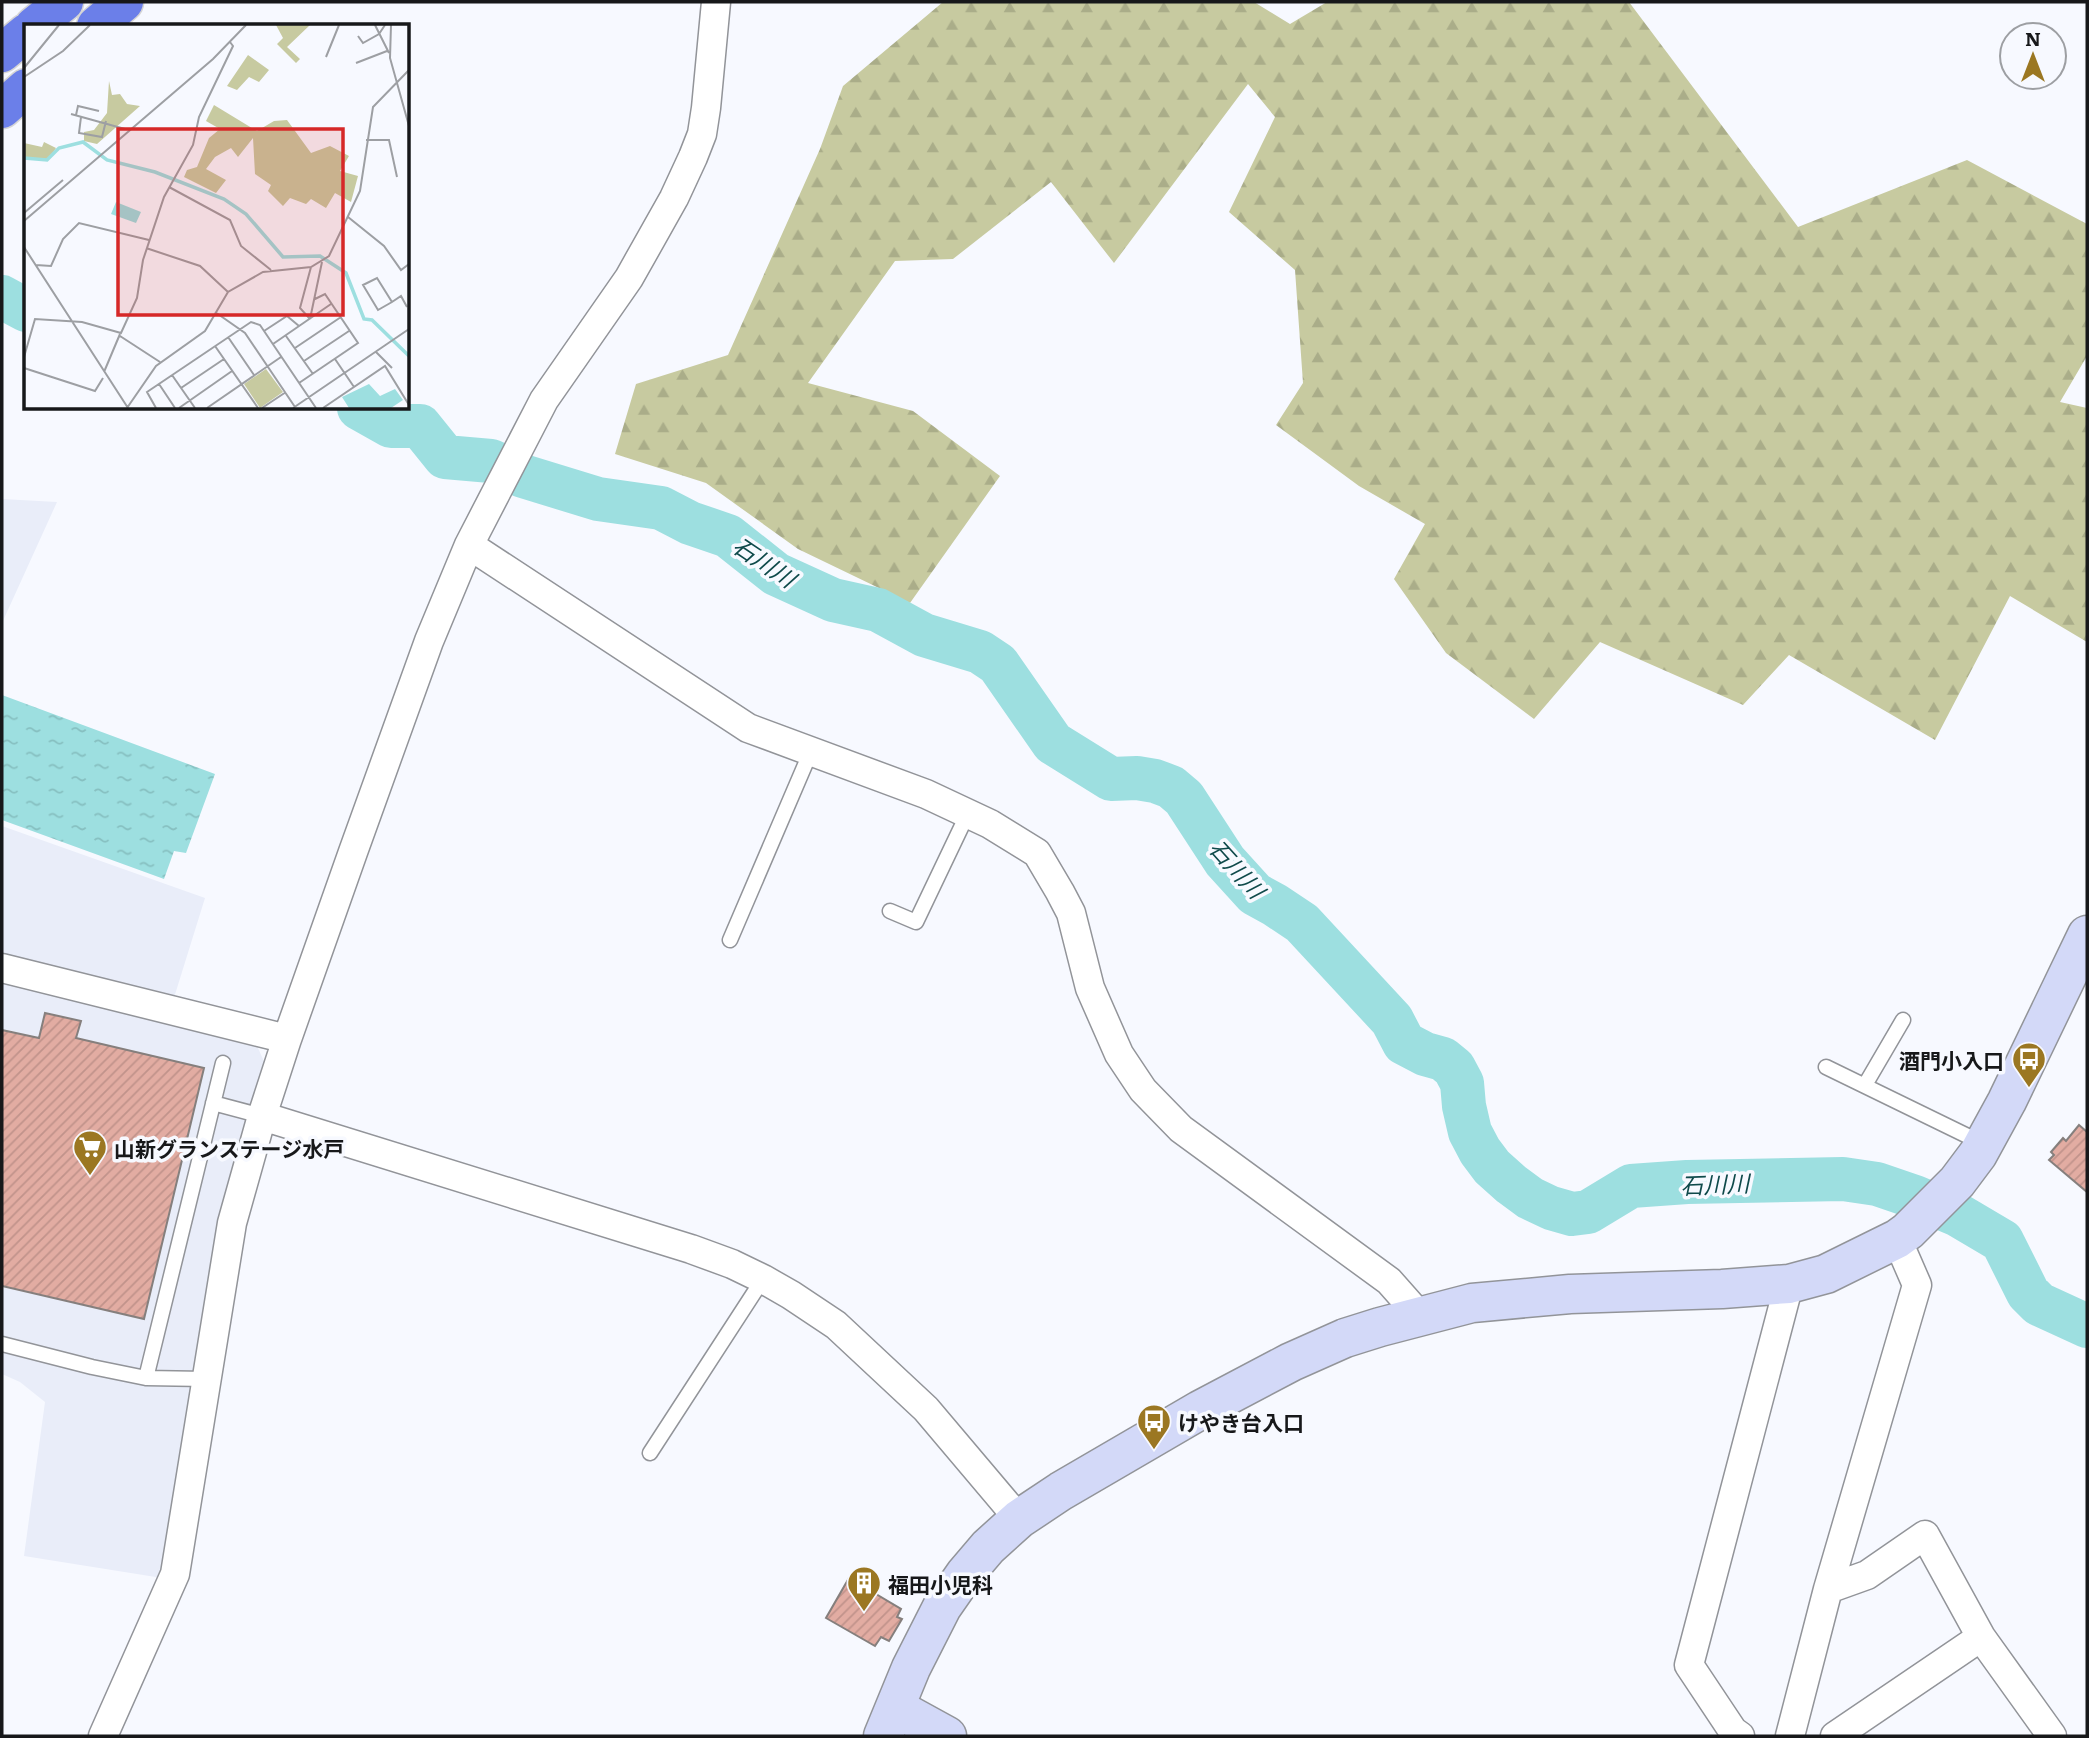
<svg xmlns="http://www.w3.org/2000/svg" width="2089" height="1738" viewBox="0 0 2089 1738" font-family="Literata,'Noto Sans JP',serif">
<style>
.built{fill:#e9edf9}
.forest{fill:url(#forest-firs)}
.water{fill:url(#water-ripples)}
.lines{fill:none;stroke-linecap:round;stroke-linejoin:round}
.river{stroke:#9ddfe0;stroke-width:44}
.building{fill:url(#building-hatch);stroke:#857f7d;stroke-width:2}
.lane-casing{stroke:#929499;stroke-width:17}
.street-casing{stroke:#929499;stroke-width:31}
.secondary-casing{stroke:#929499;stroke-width:41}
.highway-casing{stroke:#d5d5d6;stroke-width:41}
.lane{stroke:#fff;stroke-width:14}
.street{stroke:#fff;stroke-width:28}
.secondary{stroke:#d3d9f8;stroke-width:38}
.highway{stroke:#6b7fe9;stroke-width:38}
.labels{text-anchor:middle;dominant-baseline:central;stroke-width:7;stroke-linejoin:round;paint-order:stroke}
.poi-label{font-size:21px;font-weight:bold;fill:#17181a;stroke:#f7f9ff;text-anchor:start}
.water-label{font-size:23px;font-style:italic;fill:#0f4a4b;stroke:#f7f9ff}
.inset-river{fill:none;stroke:#9ddfe0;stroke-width:3.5}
.inset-road{fill:none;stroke:#9d9fa3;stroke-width:2}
.view{fill:#d62828;fill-opacity:0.15;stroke:#d62828;stroke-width:3.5}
.inset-edge{fill:none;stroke:#17181a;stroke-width:3.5}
</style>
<defs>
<pattern id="forest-firs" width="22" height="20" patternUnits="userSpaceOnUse" patternTransform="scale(1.75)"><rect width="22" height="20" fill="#c7caa0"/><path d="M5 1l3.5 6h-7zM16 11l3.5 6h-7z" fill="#aaad89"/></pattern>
<pattern id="water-ripples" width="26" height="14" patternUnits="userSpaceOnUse" patternTransform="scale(1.75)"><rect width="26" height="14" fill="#9ddfe0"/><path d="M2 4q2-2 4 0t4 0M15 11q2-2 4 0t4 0" fill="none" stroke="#86bfc0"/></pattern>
<pattern id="building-hatch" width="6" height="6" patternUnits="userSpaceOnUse" patternTransform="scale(1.75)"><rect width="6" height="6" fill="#e2aca2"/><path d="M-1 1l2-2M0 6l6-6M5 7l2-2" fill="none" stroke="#c1938b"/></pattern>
</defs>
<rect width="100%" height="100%" fill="#f7f9ff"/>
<!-- built -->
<path class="built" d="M 2,499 L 57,502 L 2,623 Z
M 2,826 L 205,898 L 168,1017 L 253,1037 L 267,1068 L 162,1578 L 24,1556 L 45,1402 L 20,1382 L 2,1374 Z"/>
<!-- forest -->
<path class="forest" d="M 943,2 L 1254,2 L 1290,24 L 1327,2 L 1629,2 L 1798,227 L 1967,160 L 2087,224 L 2087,356 L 2060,402 L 2087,408 L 2087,642 L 2010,596 L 1935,740 L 1789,655 L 1743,705 L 1600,642 L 1534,719 L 1446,653 L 1394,579 L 1425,524 L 1359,486 L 1276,425 L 1303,383 L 1295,270 L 1229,212 L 1275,117 L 1248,84 L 1114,263 L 1051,182 L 953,259 L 895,261 L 808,383 L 913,411 L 1000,476 L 910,603 L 798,549 L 706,483 L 615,454 L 636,384 L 728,355 L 820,149 L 843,86 Z"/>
<!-- water -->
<path class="water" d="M 2,695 L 215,774 L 186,853 L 174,851 L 164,879 L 2,820 Z"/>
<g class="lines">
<!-- river -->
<path class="river" d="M 2,297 L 26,310
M 359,408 L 391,426 L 420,426 L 445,457 L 491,461 L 523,476 L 598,499 L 661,508 L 690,523 L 728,536 L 776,574 L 833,600 L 878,610 L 924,635 L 980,652 L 998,664 L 1053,743 L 1111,779 L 1137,778 L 1155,781 L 1171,787 L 1184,798 L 1225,861 L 1255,894 L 1275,905 L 1302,923 L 1392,1020 L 1404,1043 L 1425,1054 L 1443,1059 L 1454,1068 L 1462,1083 L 1464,1106 L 1470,1132 L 1480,1151 L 1492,1167 L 1511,1184 L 1530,1198 L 1551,1208 L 1572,1214 L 1588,1212 L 1631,1186 L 1687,1182 L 1843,1179 L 1877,1184 L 1915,1197 L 1958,1215 L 2002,1241 L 2028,1293 L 2039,1304 L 2087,1326"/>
</g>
<!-- building -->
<path class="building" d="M 45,1013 L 81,1021 L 76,1038 L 204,1068 L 144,1319 L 2,1286 L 2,1030 L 39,1038 Z
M 2079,1125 L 2087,1132 L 2087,1192 L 2049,1160 L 2054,1155 L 2051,1152 L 2063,1138 L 2066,1141 Z
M 849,1578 L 901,1609 L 897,1617 L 902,1619 L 889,1641 L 881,1637 L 875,1646 L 826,1618 Z"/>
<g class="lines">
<!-- lane casing -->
<g class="lane-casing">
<path id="lane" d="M 890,911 L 916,922 L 968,813
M 730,940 L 811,751
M 1826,1067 L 1982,1143
M 1865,1085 L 1903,1020
M 213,1103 L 262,1116
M 2,1344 L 92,1367 L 146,1378 L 206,1379
M 146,1378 L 223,1063
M 650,1453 L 763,1279"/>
</g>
<!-- street casing -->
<g class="street-casing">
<path id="street" d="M 469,545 L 748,728 L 926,794 L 990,824 L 1037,853 L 1060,892 L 1071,913 L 1090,988 L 1119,1054 L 1143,1090 L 1181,1129 L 1389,1281 L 1420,1316
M 2,968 L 287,1039
M 262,1116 L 691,1249 L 732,1264 L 763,1279 L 791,1295 L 836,1325 L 926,1409 L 1019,1519
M 1828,1589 L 1867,1575 L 1925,1535 L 1981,1637 L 2052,1736
M 103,1736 L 175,1574 L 232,1223 L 262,1116 L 287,1039 L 353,852 L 429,641 L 469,545 L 544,400 L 629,278 L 674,198 L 693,157 L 702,134 L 706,108 L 716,2
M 1740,1736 L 1733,1731 L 1689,1665 L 1789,1284
M 1790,1736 L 1828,1589 L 1917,1285 L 1897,1239
M 1835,1736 L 1981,1637"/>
</g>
<!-- secondary casing -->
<g class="secondary-casing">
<path id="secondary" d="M 896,1708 L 947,1736
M 883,1736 L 911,1668 L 942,1607 L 965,1574 L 988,1547 L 1019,1519 L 1061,1491 L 1200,1410 L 1291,1362 L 1345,1338 L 1380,1327 L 1472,1303 L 1570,1294 L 1722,1289 L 1789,1284 L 1826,1274 L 1897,1239 L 1908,1231 L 1957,1182 L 1978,1154 L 2007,1101 L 2087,935"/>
</g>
<!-- highway casing -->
<g class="highway-casing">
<path id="highway" d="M 34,26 L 64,2
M 96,26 L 124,2
M 2,53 L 26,33
M 2,109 L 26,88"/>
</g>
<!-- lane -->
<use href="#lane" class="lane"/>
<!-- street -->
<use href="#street" class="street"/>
<!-- secondary -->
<use href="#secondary" class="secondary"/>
<!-- highway -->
<use href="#highway" class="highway"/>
</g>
<!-- icons -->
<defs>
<g id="bus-pin" transform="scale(1.75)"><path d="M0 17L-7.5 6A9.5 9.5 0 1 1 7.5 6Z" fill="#9b7722" stroke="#f7f9ff"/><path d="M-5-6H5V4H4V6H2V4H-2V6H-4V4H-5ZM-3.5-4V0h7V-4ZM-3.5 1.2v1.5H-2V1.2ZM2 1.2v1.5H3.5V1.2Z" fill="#fff"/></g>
<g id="supermarket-pin" transform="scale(1.75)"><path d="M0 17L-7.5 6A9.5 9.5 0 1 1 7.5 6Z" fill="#9b7722" stroke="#f7f9ff"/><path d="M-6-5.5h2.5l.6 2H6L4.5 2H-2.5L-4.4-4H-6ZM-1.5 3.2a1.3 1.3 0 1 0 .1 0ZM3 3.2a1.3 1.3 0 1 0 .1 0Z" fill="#fff"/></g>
<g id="building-pin" transform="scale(1.75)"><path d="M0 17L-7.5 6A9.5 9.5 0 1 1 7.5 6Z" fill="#9b7722" stroke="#f7f9ff"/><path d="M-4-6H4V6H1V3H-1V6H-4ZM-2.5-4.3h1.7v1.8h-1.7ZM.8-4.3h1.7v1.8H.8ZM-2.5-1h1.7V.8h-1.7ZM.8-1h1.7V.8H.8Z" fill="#fff"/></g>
</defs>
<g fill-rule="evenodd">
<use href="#bus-pin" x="2029" y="1059"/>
<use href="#supermarket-pin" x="90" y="1147"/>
<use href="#bus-pin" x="1154" y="1421"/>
<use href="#building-pin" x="864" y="1583"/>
</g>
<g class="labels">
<!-- poi labels -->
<g class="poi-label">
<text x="2004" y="1059" text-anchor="end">酒門小入口</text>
<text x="114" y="1147">山新グランステージ水戸</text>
<text x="1178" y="1421">けやき台入口</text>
<text x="888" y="1583">福田小児科</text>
</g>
<!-- water labels -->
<g class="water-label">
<text transform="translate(765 561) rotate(34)">石川川</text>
<text transform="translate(1238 868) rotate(48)">石川川</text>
<text transform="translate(1715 1183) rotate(-2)">石川川</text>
</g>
</g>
<!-- overview -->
<g transform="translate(24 24)">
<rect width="385" height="385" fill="#f7f9ff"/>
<path d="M 252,1 L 286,1 L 263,23 L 276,35 L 272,39 L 253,20 L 259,14 ZM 224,31 L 245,46 L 235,58 L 225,53 L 213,66 L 203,62 ZM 85,57 L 88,71 L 96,70 L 103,80 L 116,82 L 73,120 L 60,117 L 60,108 L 70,106 L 83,89 ZM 190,81 L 233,107 L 250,97 L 263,96 L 287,129 L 306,122 L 325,132 L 316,147 L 334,152 L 327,178 L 311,169 L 302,184 L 287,175 L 282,180 L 266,174 L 259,182 L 244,167 L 247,161 L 231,150 L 229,114 L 214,133 L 207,124 L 191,133 L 182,145 L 202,156 L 192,169 L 160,153 L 163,146 L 173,143 L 185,114 L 196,105 L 182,97 ZM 20,118 L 32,124 L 25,135 L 1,135 L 0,119 L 18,123 Z" fill="#c7caa0"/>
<path d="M 242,345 L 259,368 L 236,384 L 220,360 Z" fill="#c7caa0"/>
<path d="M 92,178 L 117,188 L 112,199 L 87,190 ZM 345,360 L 356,372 L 371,365 L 379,376 L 367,384 L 325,384 L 318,373 Z" fill="#9ddfe0"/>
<path class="inset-river" d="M 0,134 L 23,136 L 35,124 L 59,118 L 83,136 L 131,148 L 200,175 L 222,190 L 259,233 L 296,232 L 322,249 L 340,295 L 348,296 L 385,332"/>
<path class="inset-road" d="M 351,1 L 365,29M 367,1 L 366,34 L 385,102M 334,12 L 339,19 L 355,10 L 361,1M 302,33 L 315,1M 332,39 L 363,27M 0,44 L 35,1M 0,53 L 39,27 L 66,1M 47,90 L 101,105M 52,91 L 54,82 L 75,87M 57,93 L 55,109 L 78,113 L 82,97M 342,116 L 365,116 L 373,153M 145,163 L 206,196 L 217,222 L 247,246M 0,189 L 39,156M 324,193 L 360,222 L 377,246 L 385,240M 0,197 L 189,35 L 222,1M 0,223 L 104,384M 122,224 L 176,242 L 204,268M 12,241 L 27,242 L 39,215 L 55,199 L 125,216M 368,278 L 353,254 L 339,261 L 354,286 L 368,278 L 377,272 L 383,283M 191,288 L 221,309 L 271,383M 286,295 L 298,238M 286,295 L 276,284 L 287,243M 240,307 L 263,292 L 275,302M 96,312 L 136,338M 262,312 L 289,350M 204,313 L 230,351M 249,320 L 307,280M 191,322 L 234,384M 271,324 L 317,293M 352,328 L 368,344M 0,333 L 11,295 L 58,298 L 97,309 L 113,274 L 119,236 L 140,173 L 169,121 L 175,93 L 209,22 L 206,18M 311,335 L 330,363M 280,337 L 325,307M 0,344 L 71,367 L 79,354M 80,348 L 96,310M 148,351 L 171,384M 275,359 L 334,319 L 301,270 L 291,275M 135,360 L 151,384M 157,364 L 200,335M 103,384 L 132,342 L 181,307 L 204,268 L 239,248 L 287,243 L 305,232 L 336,167 L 349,83 L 385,46M 132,384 L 123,368 L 227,298 L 236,301 L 292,384M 155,384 L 208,347M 183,384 L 257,333M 238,384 L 262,368M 269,384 L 385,305M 299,384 L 361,342 L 385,381"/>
<path class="view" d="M 94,105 L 319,105 L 319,291 L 94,291 Z"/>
<rect width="385" height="385" class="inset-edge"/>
</g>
<!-- border -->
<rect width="2089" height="1738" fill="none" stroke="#17181a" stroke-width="7"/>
<!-- north arrow -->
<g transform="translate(2033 56)"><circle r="33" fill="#f7f9ff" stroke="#9d9fa3" stroke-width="2"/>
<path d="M0-5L12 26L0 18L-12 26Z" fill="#9b7722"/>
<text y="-10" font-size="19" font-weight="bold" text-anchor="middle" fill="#17181a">N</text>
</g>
</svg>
